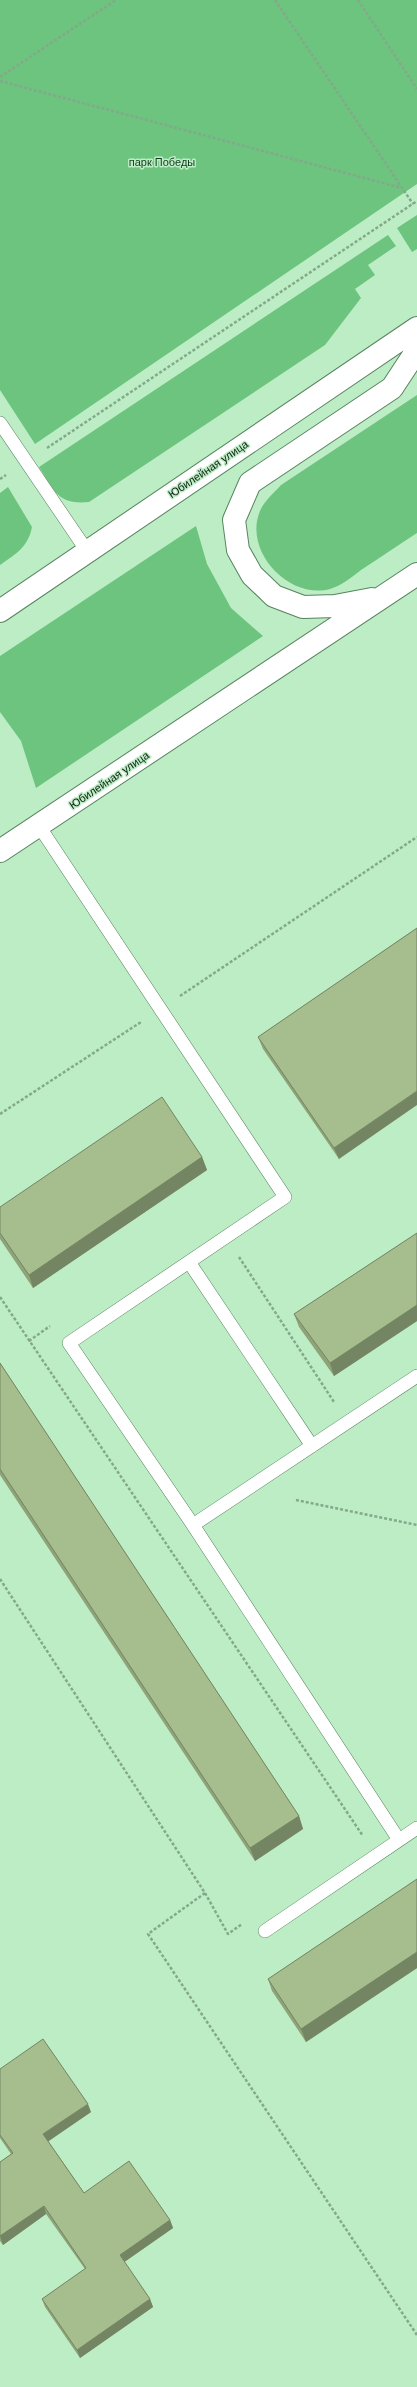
<svg xmlns="http://www.w3.org/2000/svg" width="417" height="2387" viewBox="0 0 417 2387" font-family="Arial,sans-serif">
<style>
.green{fill:#6cc47f}
.lines{fill:none;stroke-linecap:round;stroke-linejoin:round}
.lane-casing{stroke:#57835f;stroke-width:14}
.secondary-casing{stroke:#57835f;stroke-width:24}
.path{stroke:#83a98a;stroke-width:2.5;stroke-dasharray:3 2;stroke-linecap:butt}
.lane{stroke:#fff;stroke-width:13}
.secondary{stroke:#fff;stroke-width:22}
.wall{fill:#8fa379}
.shaded-wall{fill:#748563}
.building{fill:#a6be8d;stroke:#748563}
.labels{text-anchor:middle;dominant-baseline:central;stroke-width:3;stroke-linejoin:round;paint-order:stroke}
.park-label{font-size:11px;fill:#113b1d;stroke:#bdedc5}
.street-label{font-size:11px;fill:#0f2113;stroke:#bdedc5}
</style>
<rect width="100%" height="100%" fill="#bdedc5"/>
<!-- green -->
<path class="green" d="M 0,0 L 417,0 L 417,184 L 35,444 L 0,390 Z
M 417,215 L 417,249 L 412,252 L 397,228 Z
M 388,235 L 396,246 L 368,265 L 375,275 L 355,289 L 361,298 L 325,345 L 89,502 C 57,505 55,491 39,467 Z
M 417,395 L 417,533 C 398,545 380,558 361,570 C 352,577 341,586 330,589 C 289,600 243,551 260,511 C 264,501 274,493 281,485 Z
M 8,487 L 32,527 C 28,547 16,554 0,565 L 0,493 Z
M 196,526 L 207,564 L 231,608 L 263,636 L 36,788 L 21,741 L 0,712 L 0,656 Z"/>
<g class="lines">
<!-- lane casing -->
<g class="lane-casing">
<path id="lane" d="M 0,423 L 87,551
M 39,826 L 285,1197 L 69,1343 L 193,1525 L 399,1840
M 189,1262 L 312,1446
M 193,1525 L 417,1376
M 265,1931 L 417,1828"/>
</g>
<!-- secondary casing -->
<g class="secondary-casing">
<path id="secondary" d="M 372,599 L 335,606 L 303,607 L 274,596 L 252,575 L 238,550 L 234,520 L 250,483 L 392,388 L 417,350
M 0,611 L 417,328
M 0,851 L 417,574"/>
</g>
<!-- path -->
<path class="path" d="M 275,0 L 413,204
M 358,0 L 417,89
M 0,77 L 116,0
M 0,81 L 402,188
M 47,448 L 417,201
M 0,479 L 6,475
M 180,996 L 417,837
M 0,1114 L 141,1022
M 239,1257 L 334,1402
M 0,1297 L 363,1836
M 29,1341 L 50,1326
M 296,1500 L 417,1525
M 0,1579 L 205,1893 L 148,1934 L 417,2335
M 205,1893 L 228,1934 L 242,1924"/>
<!-- lane -->
<use href="#lane" class="lane"/>
<!-- secondary -->
<use href="#secondary" class="secondary"/>
</g>
<!-- wall -->
<path class="wall" d="M 417,928 L 339,1159 L 263,1049 L 258,1037 Z
M 202,1157 L 207,1170 L 33,1288 L 0,1239 L 0,1207 Z
M 417,1233 L 417,1321 L 334,1376 L 299,1327 L 294,1314 Z
M 0,1363 L 299,1816 L 303,1829 L 255,1861 L 0,1475 Z
M 417,1879 L 417,1968 L 306,2042 L 272,1991 L 268,1979 Z
M 0,2069 L 91,2112 L 48,2141 L 84,2193 L 170,2220 L 173,2228 L 124,2262 L 150,2299 L 153,2307 L 80,2358 L 45,2307 L 42,2299 L 85,2269 L 46,2214 L 3,2245 L 0,2241 L 0,2162 L 11,2154 L 0,2138 Z"/>
<!-- shaded-wall -->
<path class="shaded-wall" d="M 417,1091 L 417,1105 L 339,1159 L 334,1148 Z
M 202,1157 L 207,1170 L 33,1288 L 29,1275 Z
M 417,1305 L 417,1321 L 334,1376 L 330,1363 Z
M 299,1816 L 303,1829 L 255,1861 L 250,1848 Z
M 417,1952 L 417,1968 L 306,2042 L 301,2029 Z
M 88,2104 L 91,2112 L 46,2143 L 43,2134 Z
M 44,2206 L 46,2214 L 3,2245 L 0,2236 Z
M 170,2220 L 173,2228 L 123,2263 L 120,2255 Z
M 150,2299 L 153,2307 L 80,2358 L 77,2350 Z"/>
<!-- building -->
<path class="building" d="M 417,928 L 417,1091 L 334,1148 L 258,1037 Z
M 162,1097 L 202,1157 L 29,1275 L 0,1233 L 0,1207 Z
M 417,1233 L 417,1305 L 330,1363 L 294,1314 Z
M 0,1363 L 299,1816 L 250,1848 L 0,1469 Z
M 417,1879 L 417,1952 L 301,2029 L 268,1979 Z
M 43,2039 L 88,2104 L 43,2134 L 84,2193 L 129,2161 L 170,2220 L 120,2255 L 150,2299 L 77,2350 L 42,2299 L 86,2268 L 44,2206 L 0,2236 L 0,2162 L 13,2153 L 0,2135 L 0,2069 Z"/>
<g class="labels">
<!-- park labels -->
<g class="park-label">
<text x="162" y="162">парк Победы</text>
</g>
<!-- street labels -->
<g class="street-label">
<text transform="translate(208 469) rotate(-34)">Юбилейная улица</text>
<text transform="translate(109 780) rotate(-34)">Юбилейная улица</text>
</g>
</g>
</svg>
